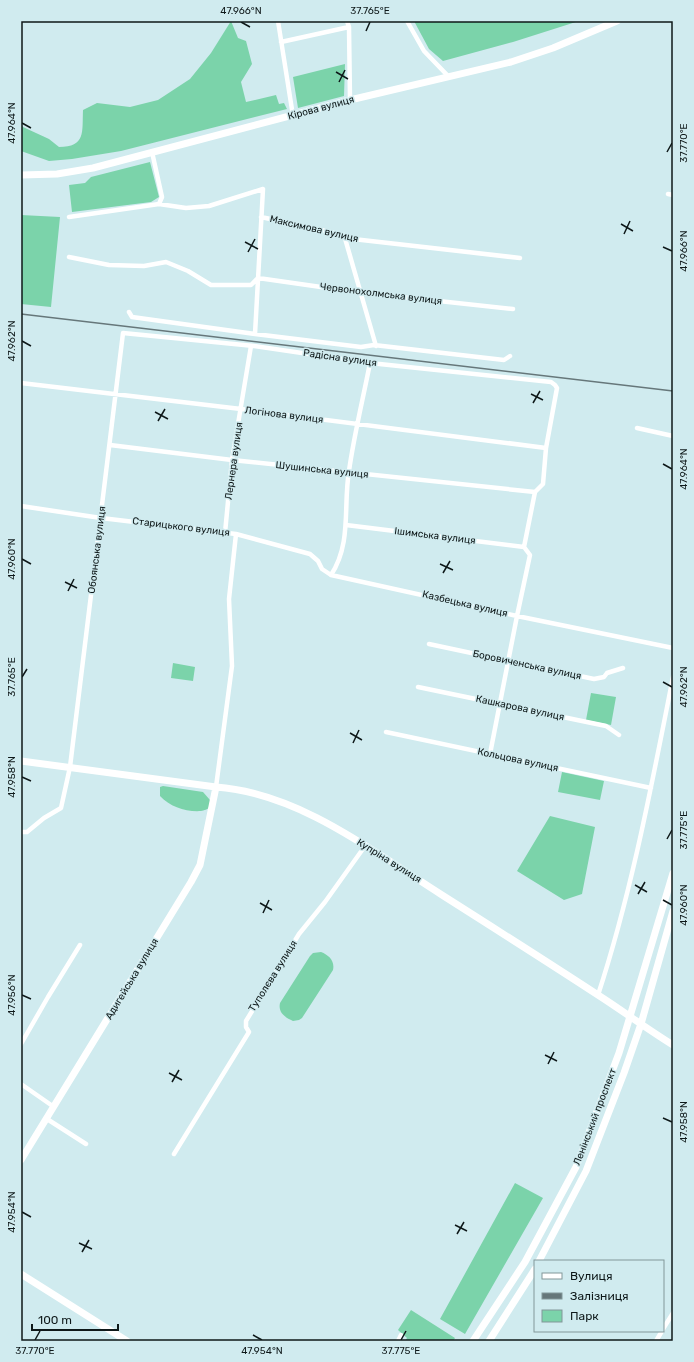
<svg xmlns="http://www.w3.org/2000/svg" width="694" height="1362" viewBox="0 0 694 1362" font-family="Rubik,sans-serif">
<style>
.green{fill:#7bd3aa}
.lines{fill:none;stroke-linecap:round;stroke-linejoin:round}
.street{stroke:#fff;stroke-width:4.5}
.secondary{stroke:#fff;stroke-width:7}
.primary{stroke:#fff;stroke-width:7}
.rail{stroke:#66777a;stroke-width:1.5}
.ticks{fill:none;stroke:#0e1819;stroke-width:1.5}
.labels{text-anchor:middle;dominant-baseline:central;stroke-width:3;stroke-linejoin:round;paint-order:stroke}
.street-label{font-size:10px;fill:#0e1819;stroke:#d0ebef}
.neatline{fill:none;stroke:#0e1819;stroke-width:1.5}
.ticks-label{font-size:10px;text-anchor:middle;fill:#0e1819}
</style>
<rect width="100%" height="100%" fill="#d0ebef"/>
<!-- green -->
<path class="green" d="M 231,21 L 238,38 L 246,41 L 252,64 L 241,82 L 246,102 L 276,95 L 279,104 L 284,103 L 287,109 L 121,151 L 72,159 L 49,161 L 21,151 L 21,124 L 23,127 L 49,139 L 59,147 C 86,147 82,132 83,110 L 97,103 L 130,107 L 158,100 L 190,79 L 211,53 Z
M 414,21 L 579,21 L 513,42 L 443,61 L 429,49 Z
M 345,64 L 344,96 L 298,108 L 293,77 Z
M 150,162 L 159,197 L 151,202 L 72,212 L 69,185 L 85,183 L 91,177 Z
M 21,215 L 60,217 L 51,307 L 21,304 Z
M 173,663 L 195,667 L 193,681 L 171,678 Z
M 591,693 L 616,697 L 611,725 L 586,720 Z
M 562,772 L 604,781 L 600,800 L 558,792 Z
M 163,786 L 203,792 L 210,800 C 210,802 210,805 209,807 C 208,810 204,810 201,811 C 186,812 170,807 160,796 L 160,787 Z
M 550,816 L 595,827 L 582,894 L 564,900 L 517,871 Z
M 321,952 C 329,955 335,961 333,970 L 302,1018 L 299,1020 L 293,1021 C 284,1017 278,1012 280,1003 L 310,956 L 313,953 Z
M 515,1183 L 543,1198 L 465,1334 L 440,1319 Z
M 411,1310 L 455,1338 L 453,1341 L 405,1341 L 407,1338 L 398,1330 Z"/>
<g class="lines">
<!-- street -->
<path class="street" d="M 278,21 L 293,116
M 347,21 L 349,27 L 350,100
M 407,21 L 424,51 L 449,77
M 281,42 L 349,27
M 152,152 L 162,197 L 159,204
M 668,194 L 673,195
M 69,217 L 159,204 L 186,208 L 209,206 L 263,189 L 255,334
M 261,217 L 344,235 L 353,239 L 520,258
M 344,235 L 376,346
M 69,257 L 109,265 L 144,266 L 166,262 L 188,271 L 211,285 L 251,285 L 258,278 L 356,292 L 513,309
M 129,312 L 132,317 L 255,334 L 361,347 L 374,345 L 504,360 L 510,356
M 21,383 L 241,409 L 546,448
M 637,428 L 673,436
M 110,445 L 232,460 L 535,492
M 21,506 L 101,518 L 236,534 L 310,554 L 318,561 L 322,569 L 331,575 L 517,616 L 673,648
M 346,525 L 524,547
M 225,533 L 232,460 L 251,346 L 253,346
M 331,575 C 352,543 343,506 349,471 C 354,435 363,399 370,363
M 429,644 L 594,679 L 604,677 L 607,673 L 623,668
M 418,687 L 606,726 L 619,735
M 386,732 L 651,788
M 216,787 L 232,666 L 229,599 L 236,534
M 21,832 L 27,832 L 44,818 L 61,808 L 70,767 L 123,333 L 254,346 L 370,363 L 551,382 L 555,385 L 557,388 L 546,448 L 543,484 L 535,492 L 524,547 L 530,555 L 517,616 L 490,754
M 598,995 C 632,891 652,783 673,677
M 21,1044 L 48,997 L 80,945
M 21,1084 L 54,1107
M 47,1119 L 86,1144
M 174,1154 L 249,1032 L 246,1027 L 246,1021 L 299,934 L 325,902 L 365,846
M 663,1329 L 673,1313
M 398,1341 L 401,1335
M 656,1341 L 662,1331"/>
<!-- secondary -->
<path class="secondary" d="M 21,175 L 57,174 L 93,168 L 350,100 L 511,62 L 553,48 L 617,21
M 21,761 L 216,787 C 299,793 374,852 442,895 C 494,928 546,961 598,995 C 623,1011 647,1029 673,1045
M 21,1160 L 191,882 L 200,865 L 216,787
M 21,1274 L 127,1341"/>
<!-- primary -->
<path class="primary" d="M 539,1261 L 586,1171 L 624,1073 L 641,1024 L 673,911
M 473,1341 L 525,1262 L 576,1167 L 619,1053 L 673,873
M 489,1341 L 535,1269"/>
<!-- rail -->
<path class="rail" d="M 21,314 L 673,391"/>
</g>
<!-- ticks -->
<path class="ticks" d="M 241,22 L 250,27M 366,31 L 370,22M 336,72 L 348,79M 339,82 L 345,70M 22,123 L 31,128M 667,152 L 672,143M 621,224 L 633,231M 624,234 L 630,221M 245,242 L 258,249M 663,247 L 672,251M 248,252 L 255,239M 22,341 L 31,346M 531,394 L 543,400M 533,403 L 540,391M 155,412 L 168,419M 158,421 L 165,409M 663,464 L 672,469M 22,559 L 31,564M 440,564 L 453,570M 443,573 L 450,561M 65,582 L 77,588M 68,591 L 74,579M 22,677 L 27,669M 663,682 L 672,687M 350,733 L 362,740M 353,743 L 359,730M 22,777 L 31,781M 667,839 L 672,830M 635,885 L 647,892M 638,894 L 645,882M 663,900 L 672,905M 260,903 L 272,910M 263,913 L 269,900M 22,995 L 31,999M 545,1055 L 557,1061M 548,1064 L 554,1052M 169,1073 L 182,1080M 172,1082 L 179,1070M 663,1118 L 672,1122M 22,1212 L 31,1217M 455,1225 L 467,1231M 457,1234 L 464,1222M 79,1243 L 92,1249M 82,1252 L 89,1240M 253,1335 L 262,1340M 35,1340 L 40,1331M 401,1340 L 406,1331"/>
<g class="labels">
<!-- street labels -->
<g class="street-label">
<text transform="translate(321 108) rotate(-15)">Кірова вулиця</text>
<text transform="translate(314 229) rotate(13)">Максимова вулиця</text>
<text transform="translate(381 294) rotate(7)">Червонохолмська вулиця</text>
<text transform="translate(340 358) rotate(8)">Радісна вулиця</text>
<text transform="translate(284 415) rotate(7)">Логінова вулиця</text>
<text transform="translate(234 461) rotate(-82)">Лернера вулиця</text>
<text transform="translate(322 470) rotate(6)">Шушинська вулиця</text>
<text transform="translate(181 527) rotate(7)">Старицького вулиця</text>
<text transform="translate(435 536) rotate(7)">Ішимська вулиця</text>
<text transform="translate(97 550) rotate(-83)">Обоянська вулиця</text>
<text transform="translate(465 604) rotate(13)">Казбецька вулиця</text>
<text transform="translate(527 665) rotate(12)">Боровиченська вулиця</text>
<text transform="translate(520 708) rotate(12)">Кашкарова вулиця</text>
<text transform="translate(518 760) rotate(12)">Кольцова вулиця</text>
<text transform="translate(389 861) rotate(32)">Купріна вулиця</text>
<text transform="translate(273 976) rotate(-58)">Туполєва вулиця</text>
<text transform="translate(132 979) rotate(-59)">Адигейська вулиця</text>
<text transform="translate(595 1117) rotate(-69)">Ленінський проспект</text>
</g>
</g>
<!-- border -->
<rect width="694" height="1362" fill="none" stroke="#d0ebef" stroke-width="44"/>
<!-- legend -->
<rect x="534" y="1260" width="130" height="72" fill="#d0ebef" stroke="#829799"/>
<rect x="542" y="1273" width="20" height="6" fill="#ffffff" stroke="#829799"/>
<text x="570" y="1280" font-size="12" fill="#0e1819">Вулиця</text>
<rect x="542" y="1293" width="20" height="6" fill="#66777a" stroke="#829799"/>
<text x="570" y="1300" font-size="12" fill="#0e1819">Залізниця</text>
<rect x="542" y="1310" width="20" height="12" fill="#7bd3aa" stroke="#829799"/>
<text x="570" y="1320" font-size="12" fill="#0e1819">Парк</text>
<!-- scale -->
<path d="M32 1324v6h86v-6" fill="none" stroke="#0e1819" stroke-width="2"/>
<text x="38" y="1324" font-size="12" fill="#0e1819" stroke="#d0ebef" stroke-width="3" paint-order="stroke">100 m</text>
<rect x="22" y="22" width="650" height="1318" class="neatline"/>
<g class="ticks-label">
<text x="241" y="14">47.966°N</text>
<text x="370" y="14">37.765°E</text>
<text transform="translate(11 123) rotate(-90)" y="4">47.964°N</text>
<text transform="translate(683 143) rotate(-90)" y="4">37.770°E</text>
<text transform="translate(683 251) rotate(-90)" y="4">47.966°N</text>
<text transform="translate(11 341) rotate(-90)" y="4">47.962°N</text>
<text transform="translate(683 469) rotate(-90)" y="4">47.964°N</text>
<text transform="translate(11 559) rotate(-90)" y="4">47.960°N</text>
<text transform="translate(11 677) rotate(-90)" y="4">37.765°E</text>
<text transform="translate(683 687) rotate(-90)" y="4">47.962°N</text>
<text transform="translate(11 777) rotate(-90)" y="4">47.958°N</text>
<text transform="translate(683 830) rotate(-90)" y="4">37.775°E</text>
<text transform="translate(683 905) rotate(-90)" y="4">47.960°N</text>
<text transform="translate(11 995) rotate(-90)" y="4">47.956°N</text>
<text transform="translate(683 1122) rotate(-90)" y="4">47.958°N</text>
<text transform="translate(11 1212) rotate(-90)" y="4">47.954°N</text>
<text x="35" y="1354">37.770°E</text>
<text x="262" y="1354">47.954°N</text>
<text x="401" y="1354">37.775°E</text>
</g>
</svg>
